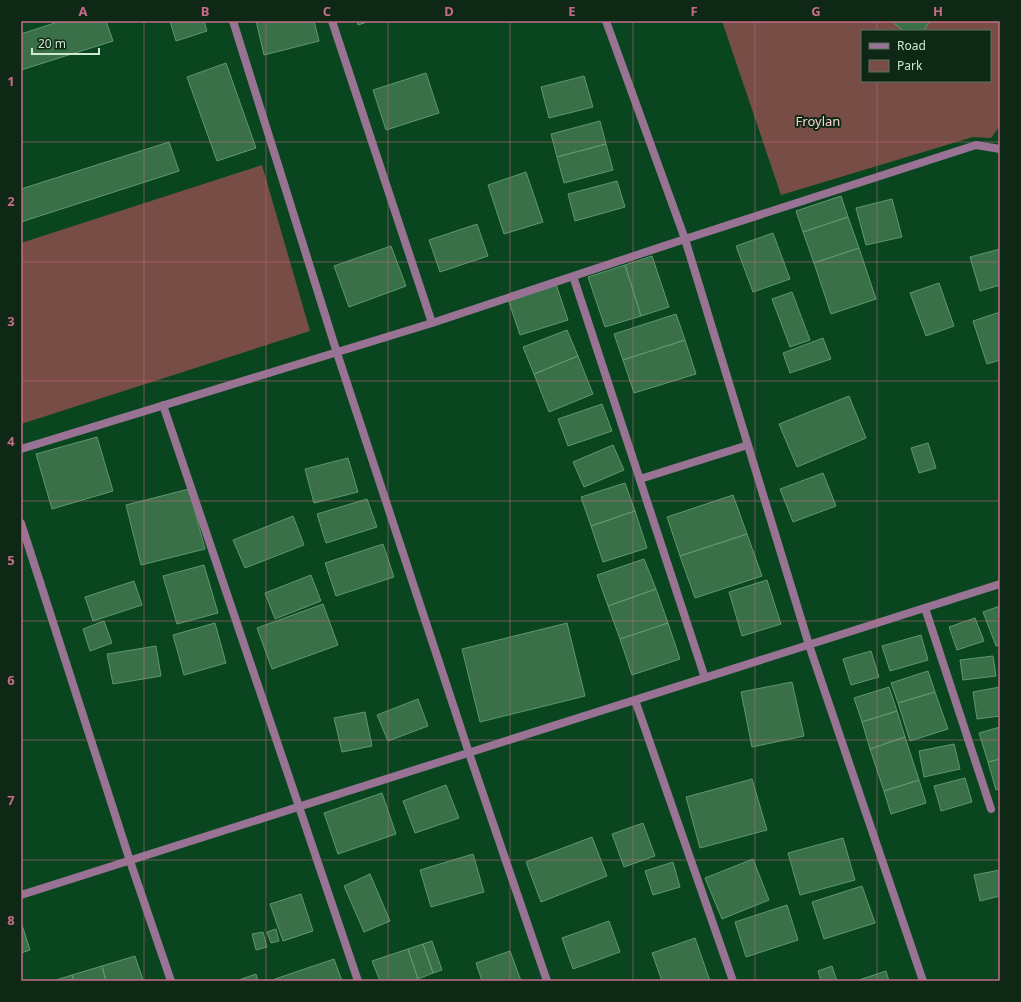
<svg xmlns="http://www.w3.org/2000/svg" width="1021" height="1002" viewBox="0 0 1021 1002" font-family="'Noto Sans',sans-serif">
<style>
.green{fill:#784d45;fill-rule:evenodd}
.building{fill:#397047;stroke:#60976d}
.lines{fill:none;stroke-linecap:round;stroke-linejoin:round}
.minor{stroke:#997394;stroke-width:8}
.grid{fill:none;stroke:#c66c8b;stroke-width:1;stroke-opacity:0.55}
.labels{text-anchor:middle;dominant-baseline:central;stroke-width:4;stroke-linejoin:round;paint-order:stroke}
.park-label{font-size:13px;fill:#fcd3cc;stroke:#0f2715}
.neatline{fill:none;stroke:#c66c8b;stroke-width:1.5}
.grid-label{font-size:13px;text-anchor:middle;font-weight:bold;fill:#c66c8b}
</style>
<rect width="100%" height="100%" fill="#094620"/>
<!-- green -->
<path class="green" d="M 722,21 L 1000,21 L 1000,126 L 991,138 L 973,137 L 781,195 ZM 862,31 L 990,31 L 990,81 L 862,81 Z
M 262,165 L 310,331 L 21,424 L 21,243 Z"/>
<!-- building -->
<path class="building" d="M 61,21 L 106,21 L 113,41 L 21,70 L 21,34 Z
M 170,21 L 204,21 L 207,31 L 176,41 Z
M 256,21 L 314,21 L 319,41 L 264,55 Z
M 357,21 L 370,21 L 358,25 Z
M 891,21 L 930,21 L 923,31 L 904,31 Z
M 226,63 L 256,148 L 217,161 L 187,77 Z
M 426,73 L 439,113 L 386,130 L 373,90 Z
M 584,76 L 593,107 L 549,118 L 541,87 Z
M 600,121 L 606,144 L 557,157 L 551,134 Z
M 169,142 L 179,171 L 21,222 L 21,189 Z
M 606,144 L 613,170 L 564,183 L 557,157 Z
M 526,172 L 543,222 L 504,234 L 488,185 Z
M 617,181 L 625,207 L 575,221 L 568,194 Z
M 841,196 L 848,217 L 803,232 L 796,211 Z
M 892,199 L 902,237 L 866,245 L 856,208 Z
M 848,217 L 859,248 L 814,263 L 803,232 Z
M 477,224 L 488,256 L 440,272 L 429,240 Z
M 773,233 L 790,279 L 753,292 L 736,246 Z
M 391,246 L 406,286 L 349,307 L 334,266 Z
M 859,248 L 876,299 L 831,314 L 814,263 Z
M 1000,249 L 1000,285 L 980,291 L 970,257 Z
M 652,256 L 669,307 L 641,316 L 625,265 Z
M 625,265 L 641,316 L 605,327 L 588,277 Z
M 939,283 L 954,326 L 926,336 L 910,293 Z
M 556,284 L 568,320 L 520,335 L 508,299 Z
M 792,292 L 810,340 L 790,347 L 772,299 Z
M 1000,312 L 1000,360 L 987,364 L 973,321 Z
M 676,314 L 685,340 L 623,360 L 614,334 Z
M 567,330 L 578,356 L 534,374 L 523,347 Z
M 823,338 L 831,359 L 790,373 L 783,353 Z
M 685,340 L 696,374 L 634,393 L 623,360 Z
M 578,356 L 593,394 L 549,412 L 534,374 Z
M 849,396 L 866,438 L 797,467 L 779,424 Z
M 602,404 L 612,431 L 568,446 L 558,419 Z
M 97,437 L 113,491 L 52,509 L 36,454 Z
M 928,443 L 936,468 L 919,473 L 911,448 Z
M 613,445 L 624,470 L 584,487 L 573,462 Z
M 348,458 L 358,492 L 314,503 L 305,469 Z
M 823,473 L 836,506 L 793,522 L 780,489 Z
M 625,483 L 635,511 L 591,526 L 581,497 Z
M 189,489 L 205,549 L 141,565 L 126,505 Z
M 733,495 L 747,534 L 680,556 L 667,517 Z
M 367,499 L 377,527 L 326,543 L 317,514 Z
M 635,511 L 647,548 L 603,562 L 591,526 Z
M 293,516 L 304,545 L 245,568 L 233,540 Z
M 747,534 L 762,576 L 695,598 L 680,556 Z
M 383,544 L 394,577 L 336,596 L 325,563 Z
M 644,559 L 656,589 L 608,606 L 597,575 Z
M 204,565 L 218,613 L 177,624 L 163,576 Z
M 311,575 L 321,601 L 275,619 L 265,593 Z
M 767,580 L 781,624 L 742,636 L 729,592 Z
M 134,581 L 142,605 L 93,621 L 85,597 Z
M 656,589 L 668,623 L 620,639 L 608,606 Z
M 323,604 L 338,645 L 272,669 L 257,628 Z
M 1000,606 L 1000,645 L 996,646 L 983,612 Z
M 975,618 L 984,641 L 957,650 L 949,627 Z
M 104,621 L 112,643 L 90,651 L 83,629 Z
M 215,623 L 226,663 L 184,675 L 173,635 Z
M 567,623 L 585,696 L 480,722 L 462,649 Z
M 668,623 L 680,659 L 632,675 L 620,639 Z
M 921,635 L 928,660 L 890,671 L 882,646 Z
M 156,646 L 161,676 L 113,684 L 107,654 Z
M 871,651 L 879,677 L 851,685 L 843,659 Z
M 993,656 L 996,676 L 963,680 L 960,660 Z
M 928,671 L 935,692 L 898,703 L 891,683 Z
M 792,682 L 804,736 L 752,747 L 741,692 Z
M 889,687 L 897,711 L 862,722 L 854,698 Z
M 1000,687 L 1000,716 L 977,719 L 973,692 Z
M 935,692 L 948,729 L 910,741 L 898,703 Z
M 418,699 L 428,726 L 388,741 L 377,715 Z
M 897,711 L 905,737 L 870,749 L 862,722 Z
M 365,712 L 372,746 L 342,752 L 334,718 Z
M 1000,727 L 1000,759 L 988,762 L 979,733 Z
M 905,737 L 919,780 L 884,791 L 870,749 Z
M 954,744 L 960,769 L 924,777 L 919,751 Z
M 1000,759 L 1000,789 L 996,790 L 988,762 Z
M 965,778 L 972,802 L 941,811 L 934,786 Z
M 752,779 L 767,830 L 700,848 L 686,797 Z
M 919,780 L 926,803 L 891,814 L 884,791 Z
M 446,785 L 459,818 L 415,833 L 403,801 Z
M 382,793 L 396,834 L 338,854 L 324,813 Z
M 643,823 L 655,856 L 624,867 L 612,834 Z
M 592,837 L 607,876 L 541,902 L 526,862 Z
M 843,838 L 855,880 L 800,895 L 788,853 Z
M 473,854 L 484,892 L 431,907 L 420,870 Z
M 753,859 L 769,900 L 722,919 L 705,878 Z
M 673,862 L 680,887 L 653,895 L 645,871 Z
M 1000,870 L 1000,896 L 980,901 L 974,875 Z
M 370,874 L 390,921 L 364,932 L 344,886 Z
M 862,886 L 875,923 L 824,939 L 812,902 Z
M 301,894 L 313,931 L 283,941 L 270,904 Z
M 787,905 L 798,940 L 746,957 L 735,922 Z
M 609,921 L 620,952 L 573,969 L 562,938 Z
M 21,922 L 30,950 L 21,953 Z
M 276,929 L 279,941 L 271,943 L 267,932 Z
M 263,932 L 267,947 L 256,950 L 252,934 Z
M 695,938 L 710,981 L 662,981 L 652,953 Z
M 432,941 L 442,970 L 433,973 L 423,944 Z
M 423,944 L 433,973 L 418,979 L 408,949 Z
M 408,949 L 418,979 L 412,981 L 380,981 L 372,961 Z
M 510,951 L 521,981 L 482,981 L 476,963 Z
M 135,956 L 143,980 L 106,981 L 102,966 Z
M 334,959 L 342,981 L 276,981 L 275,979 Z
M 102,966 L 106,981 L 74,981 L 72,975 Z
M 832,966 L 837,981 L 821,981 L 818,971 Z
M 886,971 L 889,981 L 856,981 Z
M 256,974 L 258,981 L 236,981 Z
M 72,975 L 74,981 L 53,981 Z"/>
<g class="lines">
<!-- minor -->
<path class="minor" d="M 233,21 L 337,353 L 469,753 L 547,981
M 332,21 L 432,323
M 606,21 L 685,239 L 809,645 L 923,981
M 573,276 L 705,678
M 163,405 L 358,981
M 21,449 L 432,323 L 685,239 L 976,145 L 1000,149
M 640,479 L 748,445
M 21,523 L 130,861 L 171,981
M 925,608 L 991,809
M 635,700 L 733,981
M 21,895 L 1000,584"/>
</g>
<!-- grid -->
<path class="grid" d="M 144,21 L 144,981M 266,21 L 266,981M 388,21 L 388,981M 510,21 L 510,981M 633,21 L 633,981M 755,21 L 755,981M 877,21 L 877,31M 877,81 L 877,981M 21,142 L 1000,142M 21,262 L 1000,262M 21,381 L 1000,381M 21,501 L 1000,501M 21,621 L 1000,621M 21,740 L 1000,740M 21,860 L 1000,860"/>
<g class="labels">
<!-- park labels -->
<g class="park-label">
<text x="818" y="121">Froylan</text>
</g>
</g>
<!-- border -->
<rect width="1021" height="1002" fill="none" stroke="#0f2715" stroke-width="44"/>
<!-- legend -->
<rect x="861" y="30" width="130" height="52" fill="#0f2715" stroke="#5b7561"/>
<rect x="869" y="43" width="20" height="6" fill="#997394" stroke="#5b7561"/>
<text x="897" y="50" font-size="12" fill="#cde9d2">Road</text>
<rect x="869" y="60" width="20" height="12" fill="#784d45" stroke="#5b7561"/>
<text x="897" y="70" font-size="12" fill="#cde9d2">Park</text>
<!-- scale -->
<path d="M32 48v6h67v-6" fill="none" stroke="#cde9d2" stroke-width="2"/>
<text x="38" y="48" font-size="12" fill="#cde9d2" stroke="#0f2715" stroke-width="3" paint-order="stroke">20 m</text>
<rect x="22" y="22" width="977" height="958" class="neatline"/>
<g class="grid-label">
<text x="83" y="16">A</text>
<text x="205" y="16">B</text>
<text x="327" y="16">C</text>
<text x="449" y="16">D</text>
<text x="572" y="16">E</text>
<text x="694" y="16">F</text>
<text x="816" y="16">G</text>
<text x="938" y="16">H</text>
<text x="11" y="86">1</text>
<text x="11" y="206">2</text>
<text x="11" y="326">3</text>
<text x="11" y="446">4</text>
<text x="11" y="565">5</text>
<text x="11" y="685">6</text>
<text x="11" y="805">7</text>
<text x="11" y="925">8</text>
</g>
</svg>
